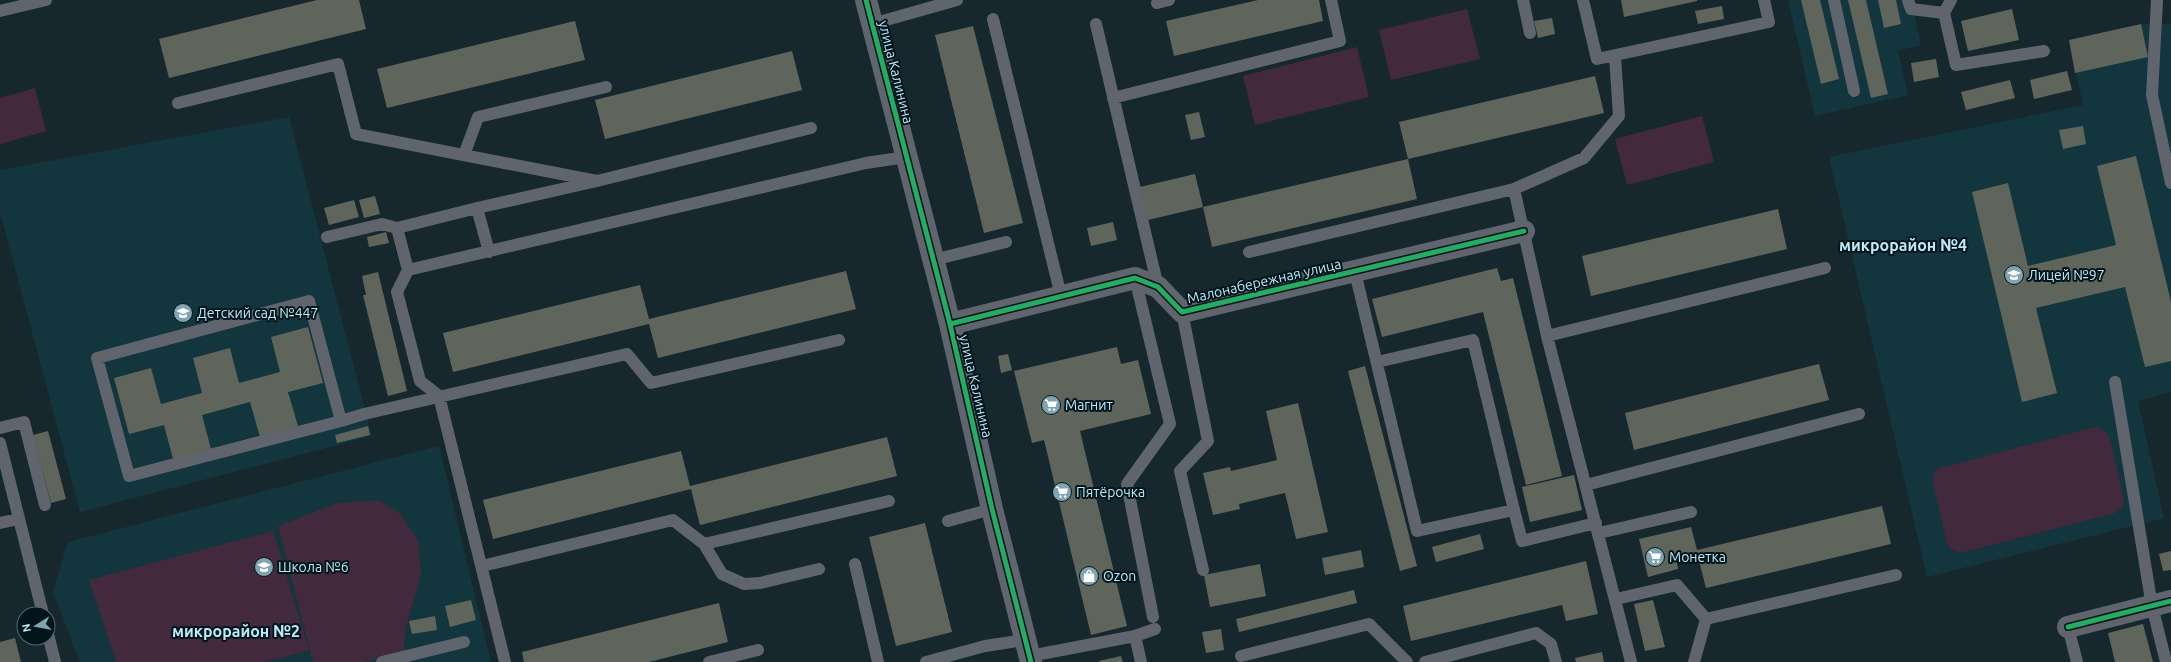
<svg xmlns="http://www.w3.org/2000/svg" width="2171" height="662" viewBox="0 0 2171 662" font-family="Ubuntu,sans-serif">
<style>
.built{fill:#13353e}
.green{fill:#43293e}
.building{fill:#60655c}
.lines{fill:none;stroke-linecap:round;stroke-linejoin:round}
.service{stroke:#60646d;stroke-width:12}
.minor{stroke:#60646d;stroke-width:22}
.cycleway-casing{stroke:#01151b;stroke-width:8}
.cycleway{stroke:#26ab63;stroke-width:5}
.labels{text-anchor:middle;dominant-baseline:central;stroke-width:4;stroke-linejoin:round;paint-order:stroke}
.street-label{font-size:14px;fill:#bbe9f7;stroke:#01151b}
.poi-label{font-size:14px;fill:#bbe9f7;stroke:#01151b;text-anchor:start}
.quarter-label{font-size:16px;font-weight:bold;fill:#bbe9f7;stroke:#01151b}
</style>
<rect width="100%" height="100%" fill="#16282d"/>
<!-- built -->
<path class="built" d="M 1788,0 L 1911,0 L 1921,45 L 1898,51 L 1908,95 L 1815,116 Z
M 2141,24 L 2171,24 L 2171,392 L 2138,401 L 2164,518 L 1927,577 L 1829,157 L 2083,105 L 2069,40 Z
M 289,117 L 372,436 L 80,512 L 0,212 L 0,170 Z
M 439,446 L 491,662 L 80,662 L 53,592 L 68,542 Z"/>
<!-- green -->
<path class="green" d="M 1467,9 L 1480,59 L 1391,80 L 1379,30 Z
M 1357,47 L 1369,97 L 1255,125 L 1243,76 Z
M 35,88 L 46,131 L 0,144 L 0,98 Z
M 1702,116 L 1714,162 L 1627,185 L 1615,139 Z
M 2095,427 L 2102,429 L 2109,436 L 2124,499 L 2122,508 L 2115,513 L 1964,552 C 1956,553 1951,550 1947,543 L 1933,483 L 1933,475 L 1937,469 Z
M 379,500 L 400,514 L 418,540 L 421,574 L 405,630 L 404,652 L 365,662 L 313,662 L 278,526 L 337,503 Z
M 273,531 L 309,650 L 265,662 L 116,662 L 89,580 Z"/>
<!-- building -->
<path class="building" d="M 317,0 L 359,0 L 366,29 L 169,78 L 159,39 Z
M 1258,0 L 1319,0 L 1323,21 L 1174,56 L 1166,21 Z
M 1621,0 L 1697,0 L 1697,1 L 1624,17 Z
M 1801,0 L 1820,0 L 1839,79 L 1821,84 Z
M 1848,0 L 1866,0 L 1888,94 L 1871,98 Z
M 1878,0 L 1896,0 L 1901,24 L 1884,28 Z
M 1722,6 L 1724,19 L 1698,24 L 1695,11 Z
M 2012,9 L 2019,40 L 1968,51 L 1961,21 Z
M 1552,18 L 1555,34 L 1538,38 L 1534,21 Z
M 575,21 L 585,60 L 387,108 L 377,69 Z
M 2141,24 L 2148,57 L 2075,73 L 2069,40 Z
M 973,26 L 1023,223 L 984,233 L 935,35 Z
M 792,51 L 802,90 L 605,139 L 595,100 Z
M 1936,59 L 1939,77 L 1914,82 L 1911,63 Z
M 2067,71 L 2072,90 L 2034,99 L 2030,80 Z
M 1595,76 L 1604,113 L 1408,159 L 1417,199 L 1212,247 L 1203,207 L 1148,220 L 1140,187 L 1195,174 L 1203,207 L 1408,159 L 1399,122 Z
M 2010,80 L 2015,98 L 1966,110 L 1961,92 Z
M 1199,112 L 1205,137 L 1191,140 L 1185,115 Z
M 2083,126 L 2086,144 L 2063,149 L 2059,130 Z
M 2136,156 L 2171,302 L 2171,361 L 2145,367 L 2125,287 L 2036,308 L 2057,393 L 2022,402 L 1972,192 L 2008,183 L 2028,266 L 2116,245 L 2097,166 Z
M 375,196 L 380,214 L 364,218 L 359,200 Z
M 354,200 L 359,217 L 329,225 L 324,208 Z
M 1778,209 L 1787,249 L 1591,296 L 1582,256 Z
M 1113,222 L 1117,240 L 1091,246 L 1087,228 Z
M 386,232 L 389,243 L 369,247 L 367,237 Z
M 1497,268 L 1501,281 L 1513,278 L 1562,476 L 1526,485 L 1483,312 L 1382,337 L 1372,299 Z
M 846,271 L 856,309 L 658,358 L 649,324 L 453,372 L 443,333 L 640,285 L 649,319 Z
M 378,272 L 407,391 L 388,396 L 363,295 L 366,295 L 362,276 Z
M 308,327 L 323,383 L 288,392 L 298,426 L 260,437 L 250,402 L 202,415 L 211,449 L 173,459 L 164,425 L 129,434 L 114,378 L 151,368 L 161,404 L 202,393 L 193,358 L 230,348 L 239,383 L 280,372 L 271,337 Z
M 1117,347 L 1121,364 L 1138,360 L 1151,414 L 1080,431 L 1127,626 L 1091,635 L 1044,440 L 1032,443 L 1014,371 Z
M 1008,354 L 1012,370 L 1001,373 L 998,356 Z
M 1819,364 L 1829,400 L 1634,450 L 1625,413 Z
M 1365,366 L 1417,566 L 1400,571 L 1348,371 Z
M 1298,403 L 1328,532 L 1296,539 L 1285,493 L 1239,504 L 1240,509 L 1213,515 L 1203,473 L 1230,467 L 1231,471 L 1277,460 L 1266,411 Z
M 368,426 L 370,435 L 337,443 L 335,435 Z
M 48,431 L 66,499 L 51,503 L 33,435 Z
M 887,437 L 897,476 L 700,525 L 691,489 L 493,539 L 483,500 L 681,451 L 690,486 Z
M 1574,475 L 1582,510 L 1530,522 L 1522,487 Z
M 1882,506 L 1891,544 L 1706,588 L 1698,557 L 1677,562 L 1678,569 L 1648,577 L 1639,539 L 1691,527 L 1697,550 Z
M 925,523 L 952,632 L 896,646 L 869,537 Z
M 1480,534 L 1484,549 L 1436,562 L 1432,547 Z
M 1361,550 L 1364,567 L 1325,575 L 1322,558 Z
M 2171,551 L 2171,570 L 2163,571 L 2159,554 Z
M 1586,561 L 1598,614 L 1566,621 L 1562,605 L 1411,641 L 1403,606 Z
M 1260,564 L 1266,596 L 1210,607 L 1204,575 Z
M 1354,590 L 1357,603 L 1239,632 L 1236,619 Z
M 471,600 L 476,620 L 450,627 L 445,606 Z
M 1653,600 L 1665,647 L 1645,651 L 1634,604 Z
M 719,603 L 728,642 L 649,662 L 524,662 L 522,652 Z
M 435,616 L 437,630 L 412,634 L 409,621 Z
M 2143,624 L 2153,662 L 2115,662 L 2108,633 Z
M 1221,629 L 1224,650 L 1206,653 L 1202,632 Z
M 15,638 L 21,662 L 0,662 L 0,642 Z
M 1602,652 L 1604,662 L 1576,662 L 1575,658 Z
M 1121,656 L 1123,662 L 1099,662 L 1099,661 Z"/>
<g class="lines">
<!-- service -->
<path class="service" d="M 1523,0 L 1530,33
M 1583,0 L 1597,59 L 1769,22 L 1764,0
M 1834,0 L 1854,91
M 1908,0 L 1911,9 L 1944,13
M 1951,0 L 1944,13 L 1956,65 L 2044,51
M 2157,0 L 2152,95 L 2171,183
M 1157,3 L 1169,0
M 0,11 L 46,0
M 993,19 L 1061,296
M 872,24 L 957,0
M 1096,24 L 1158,287
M 1615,56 L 1619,116 L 1584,158 L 1514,189 L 1547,336 L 1631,662
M 1113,98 L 1340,41 L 1331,0
M 178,103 L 338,64 L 356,134 L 597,181
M 464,155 L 478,117 L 606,87
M 327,237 L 382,224 L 397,228
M 489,252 L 477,208 L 597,181 L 811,128
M 1249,252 L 1514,189
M 933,260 L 1006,242
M 408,270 L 397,228 L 477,208
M 1355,272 L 1417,531 L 1514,510 L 1522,541 L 1596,523
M 1135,278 L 1170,424 L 1127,484 L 1153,617
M 1182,312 L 1208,441 L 1180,471 L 1203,570
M 1547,336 L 1825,268
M 1377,362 L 1473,340 L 1514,510
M 2115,382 L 2152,606 L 2166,662
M 341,421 L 309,301 L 97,358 L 129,476 L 341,421 L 364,414 L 627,354 L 651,383 L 839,340
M 0,428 L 24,422 L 45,505
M 0,443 L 43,614
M 1586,485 L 1859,414
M 948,521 L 992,509
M 0,523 L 19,519
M 1599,533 L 1691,512
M 704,544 L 722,574 L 744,584 L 760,583 L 819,569
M 855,564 L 878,662
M 482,566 L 673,520 L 704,544 L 889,501
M 1616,599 L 1677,585 L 1706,619 L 1896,575
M 2068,627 L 2077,662
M 48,634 L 55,662
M 1135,636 L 1141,662
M 1030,656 L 1135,636 L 1155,629
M 1241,656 L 1369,624 L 1407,662
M 382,662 L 464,642
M 505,662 L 439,396 L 420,381 L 397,292 L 408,270 L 866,163 L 906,157
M 709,662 L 758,650
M 926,662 L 985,646 L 1025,640
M 1425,662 L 1536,633 L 1551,644 L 1556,662
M 1694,662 L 1706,619"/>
<!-- minor -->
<path class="minor" d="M 866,0 L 950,324 L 992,509 L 1031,662
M 950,324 L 1135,278 L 1158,287 L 1182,312 L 1524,231
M 2068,627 L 2171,601"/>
<!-- cycleway casing -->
<g class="cycleway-casing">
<path id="cycleway" d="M 866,0 L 950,324 L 992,509 L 1031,662
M 950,324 L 1135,278 L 1158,287 L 1182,312 L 1524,231
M 2068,627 L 2171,601"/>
</g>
<!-- cycleway -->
<use href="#cycleway" class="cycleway"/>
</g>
<!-- icons -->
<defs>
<g id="school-disc" transform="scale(1)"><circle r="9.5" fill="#81a5b0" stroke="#01151b"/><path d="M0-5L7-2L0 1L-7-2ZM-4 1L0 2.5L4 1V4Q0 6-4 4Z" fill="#fff"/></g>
<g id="supermarket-disc" transform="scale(1)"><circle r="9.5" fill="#81a5b0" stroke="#01151b"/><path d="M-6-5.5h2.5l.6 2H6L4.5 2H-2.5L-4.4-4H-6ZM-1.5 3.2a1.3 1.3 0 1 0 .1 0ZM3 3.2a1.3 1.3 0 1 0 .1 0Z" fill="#fff"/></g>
<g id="shop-disc" transform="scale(1)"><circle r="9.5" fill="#81a5b0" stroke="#01151b"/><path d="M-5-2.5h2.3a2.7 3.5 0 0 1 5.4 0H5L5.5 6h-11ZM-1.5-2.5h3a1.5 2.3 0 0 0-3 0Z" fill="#fff"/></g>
</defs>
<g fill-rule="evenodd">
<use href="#school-disc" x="2014" y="275"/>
<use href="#school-disc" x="183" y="313"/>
<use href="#supermarket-disc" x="1051" y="405"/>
<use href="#supermarket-disc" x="1062" y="492"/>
<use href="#supermarket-disc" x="1655" y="557"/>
<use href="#school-disc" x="264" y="567"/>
<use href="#shop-disc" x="1089" y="576"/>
</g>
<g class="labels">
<!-- street labels -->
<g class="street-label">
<text transform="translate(896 72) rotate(76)">улица Калинина</text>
<text transform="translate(1264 281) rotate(-13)">Малонабережная улица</text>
<text transform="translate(976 386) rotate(77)">улица Калинина</text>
</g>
<!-- poi labels -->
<g class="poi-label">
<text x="2028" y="275">Лицей №97</text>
<text x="197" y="313">Детский сад №447</text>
<text x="1065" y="405">Магнит</text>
<text x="1076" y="492">Пятёрочка</text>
<text x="1669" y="557">Монетка</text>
<text x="278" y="567">Школа №6</text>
<text x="1103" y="576">Ozon</text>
</g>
<!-- quarter labels -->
<g class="quarter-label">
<text x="1903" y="245">микрорайон №4</text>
<text x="236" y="631">микрорайон №2</text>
</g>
</g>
<!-- north arrow -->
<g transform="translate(36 626) rotate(259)"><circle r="19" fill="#01151b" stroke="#4b6a73"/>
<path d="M0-3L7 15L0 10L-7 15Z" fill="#81a5b0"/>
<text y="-6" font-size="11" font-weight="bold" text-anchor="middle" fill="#bbe9f7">N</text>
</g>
</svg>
